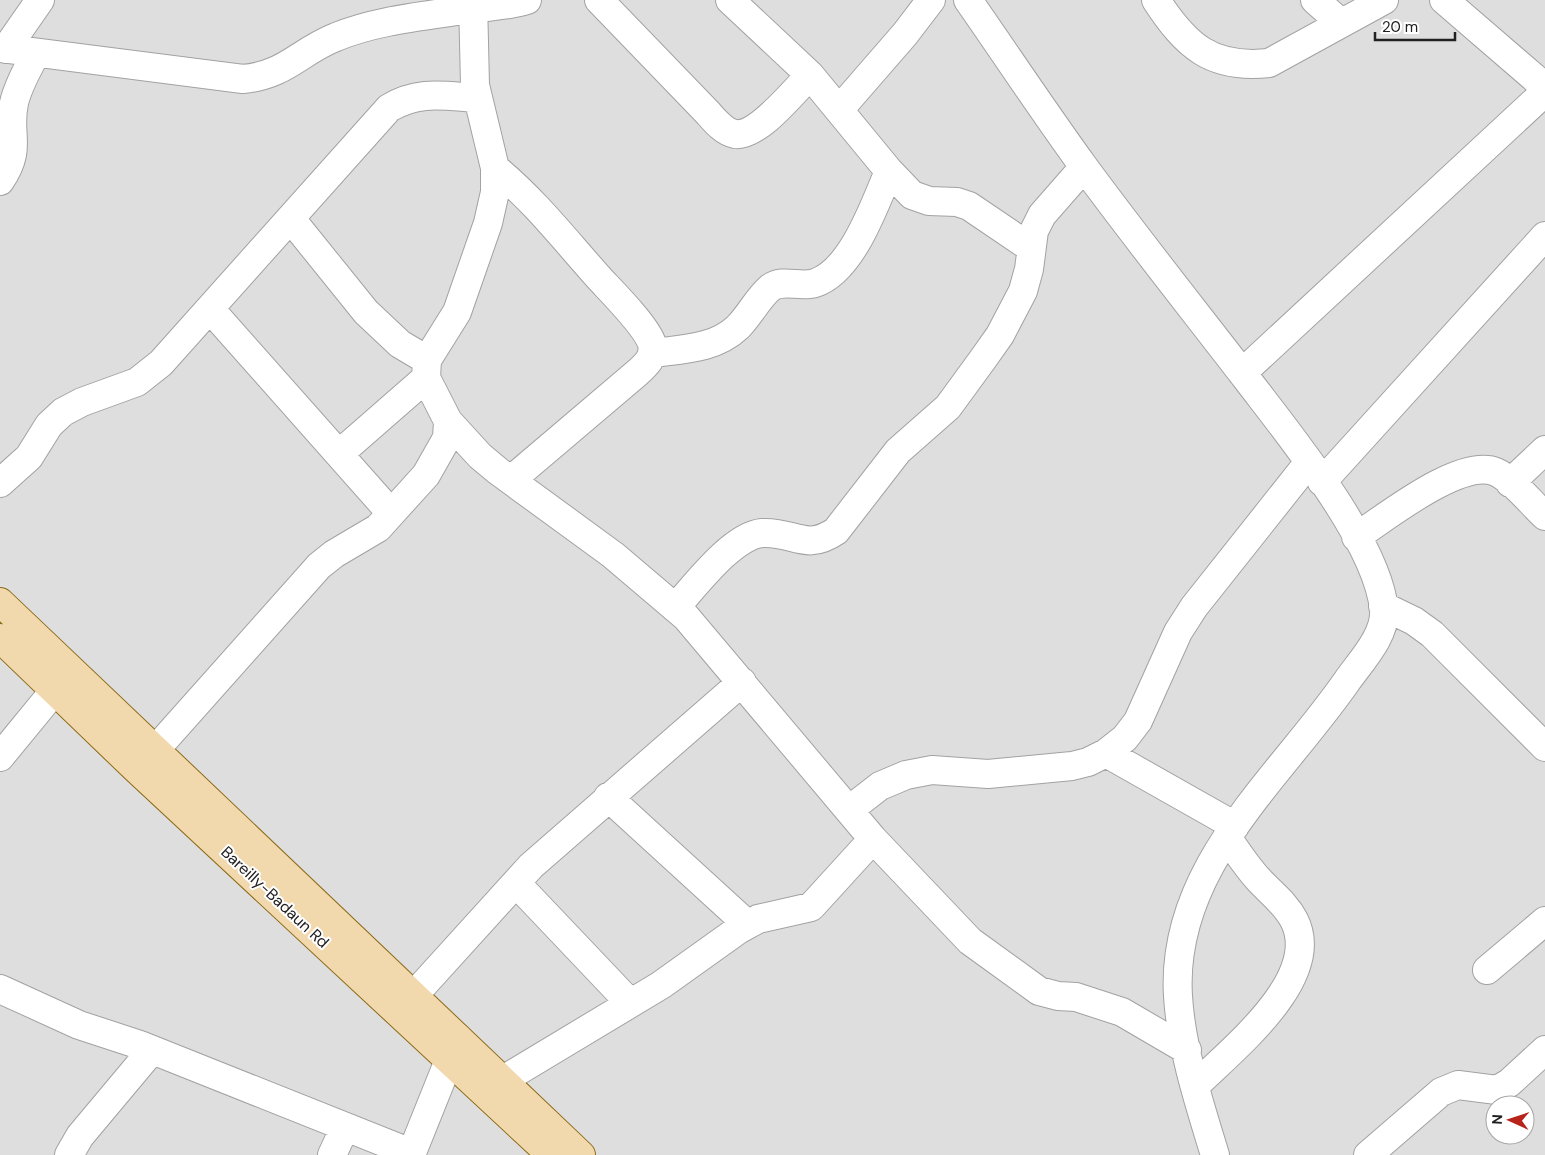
<svg xmlns="http://www.w3.org/2000/svg" width="1545" height="1155" viewBox="0 0 1545 1155" font-family="'DM Sans',sans-serif">
<style>
.residential{fill:#dfdede;fill-rule:evenodd}
.lines{fill:none;stroke-linecap:round;stroke-linejoin:round}
.minor-casing{stroke:#a2a2a2;stroke-width:30}
.major-casing{stroke:#8b6a14;stroke-width:30}
.minor{stroke:#fff;stroke-width:28}
.major{stroke:#f1d8ad;stroke-width:28}
.labels{text-anchor:middle;dominant-baseline:central;stroke-width:4;stroke-linejoin:round;paint-order:stroke}
.street-label{font-size:16px;fill:#212121;stroke:#fff}
</style>
<rect width="100%" height="100%" fill="#f0eee9"/>
<!-- residential -->
<path class="residential" d="M 0,0 L 1545,0 L 1545,1155 L 0,1155 ZM 1495,1105 L 1525,1105 L 1525,1135 L 1495,1135 Z"/>
<g class="lines">
<!-- minor casing -->
<g class="minor-casing">
<path id="minor" d="M 599,0 L 708,113 C 715,121 724,132 735,134 C 758,137 794,91 810,75
M 730,0 L 810,75 L 889,171 L 912,195 L 929,201 L 957,202 L 969,206 L 1031,248
M 968,0 C 1007,56 1044,112 1084,167 C 1137,239 1192,308 1246,378 C 1287,432 1378,542 1384,610 C 1386,635 1361,661 1347,681 C 1280,778 1170,867 1178,996 C 1181,1048 1200,1106 1215,1155
M 1156,0 C 1186,46 1211,69 1269,63 L 1384,0
M 1315,0 L 1341,23
M 1444,0 L 1545,87
M 0,48 L 243,79 C 286,75 300,51 336,37 C 377,20 426,16 470,9 C 490,6 508,6 527,0
M 6,49 L 40,0
M 839,110 L 905,34 L 931,0
M 495,168 C 535,201 565,240 600,279 C 613,293 647,327 652,344 C 655,357 646,365 637,373 L 511,480
M 0,181 C 23,147 7,136 14,103 C 18,85 28,69 36,53
M 291,219 L 366,312 L 400,344 L 427,360
M 211,310 L 391,513
M 653,353 C 683,349 715,349 738,327 C 750,315 758,298 770,288 C 783,278 800,288 815,283 C 852,271 875,204 889,171
M 1242,373 L 1545,92
M 448,421 L 480,456 L 498,471 L 613,555 L 686,617 L 873,839 L 970,941 L 1039,991 L 1058,996 L 1076,997 L 1122,1012 L 1187,1050
M 339,454 L 426,378
M 1322,482 L 1545,236
M 0,483 L 29,457 L 49,425 L 63,412 L 82,402 L 137,382 L 161,363 L 389,108 C 419,90 444,96 478,98
M 1510,483 L 1545,450
M 1356,537 C 1385,518 1461,457 1496,472 C 1512,479 1532,504 1545,516
M 1383,606 L 1414,621 L 1432,634 L 1545,747
M 675,608 C 695,586 732,536 762,533 C 794,531 805,552 836,531 L 898,451 L 948,407 L 983,359 L 1000,335 L 1023,291 L 1029,269 L 1034,231 L 1042,215 L 1084,167
M 1106,753 L 1235,826
M 0,757 L 55,690
M 140,767 L 319,566 L 334,554 L 378,528 L 426,475 L 447,438 L 448,421 L 426,378 L 427,360 L 457,312 L 488,223 L 495,192 L 495,168 L 475,85 L 473,0
M 608,797 L 747,924
M 849,810 L 880,786 L 906,775 L 932,770 L 988,774 L 1072,766 L 1088,762 L 1106,753 L 1125,738 L 1138,721 L 1178,632 L 1194,607 L 1309,462
M 516,883 L 630,1003
M 1487,970 L 1545,921
M 0,989 L 79,1025 L 140,1045 L 411,1153
M 414,995 L 531,866 L 742,682
M 503,1080 L 661,985 L 738,930 L 758,919 L 811,907 L 873,839
M 1195,1086 C 1231,1050 1324,978 1294,920 C 1286,904 1271,893 1259,880 C 1247,867 1237,852 1227,837
M 69,1155 L 80,1136 L 152,1050
M 332,1155 L 345,1127
M 411,1155 L 458,1038
M 1368,1155 L 1441,1092 L 1458,1085 L 1497,1090 L 1509,1083 L 1545,1050"/>
</g>
<!-- major casing -->
<g class="major-casing">
<path id="major" d="M 0,602 L 581,1155
M 0,638 L 137,770 L 551,1155"/>
</g>
<!-- minor -->
<use href="#minor" class="minor"/>
<!-- major -->
<use href="#major" class="major"/>
</g>
<g class="labels">
<!-- street labels -->
<g class="street-label">
<text transform="translate(275 897) rotate(43)">Bareilly-Badaun Rd</text>
</g>
</g>
<!-- north arrow -->
<g transform="translate(1510 1120) rotate(273)"><circle r="24" fill="#ffffff" stroke="#a6a6a6"/>
<path d="M0-4L9 19L0 12L-9 19Z" fill="#b8231a"/>
<text y="-8" font-size="14" font-weight="bold" text-anchor="middle" fill="#212121">N</text>
</g>
<!-- scale -->
<path d="M1375 32v8h80v-8" fill="none" stroke="#212121" stroke-width="2.5"/>
<text x="1382" y="32" font-size="15" fill="#212121" stroke="#ffffff" stroke-width="4" paint-order="stroke">20 m</text>
</svg>
